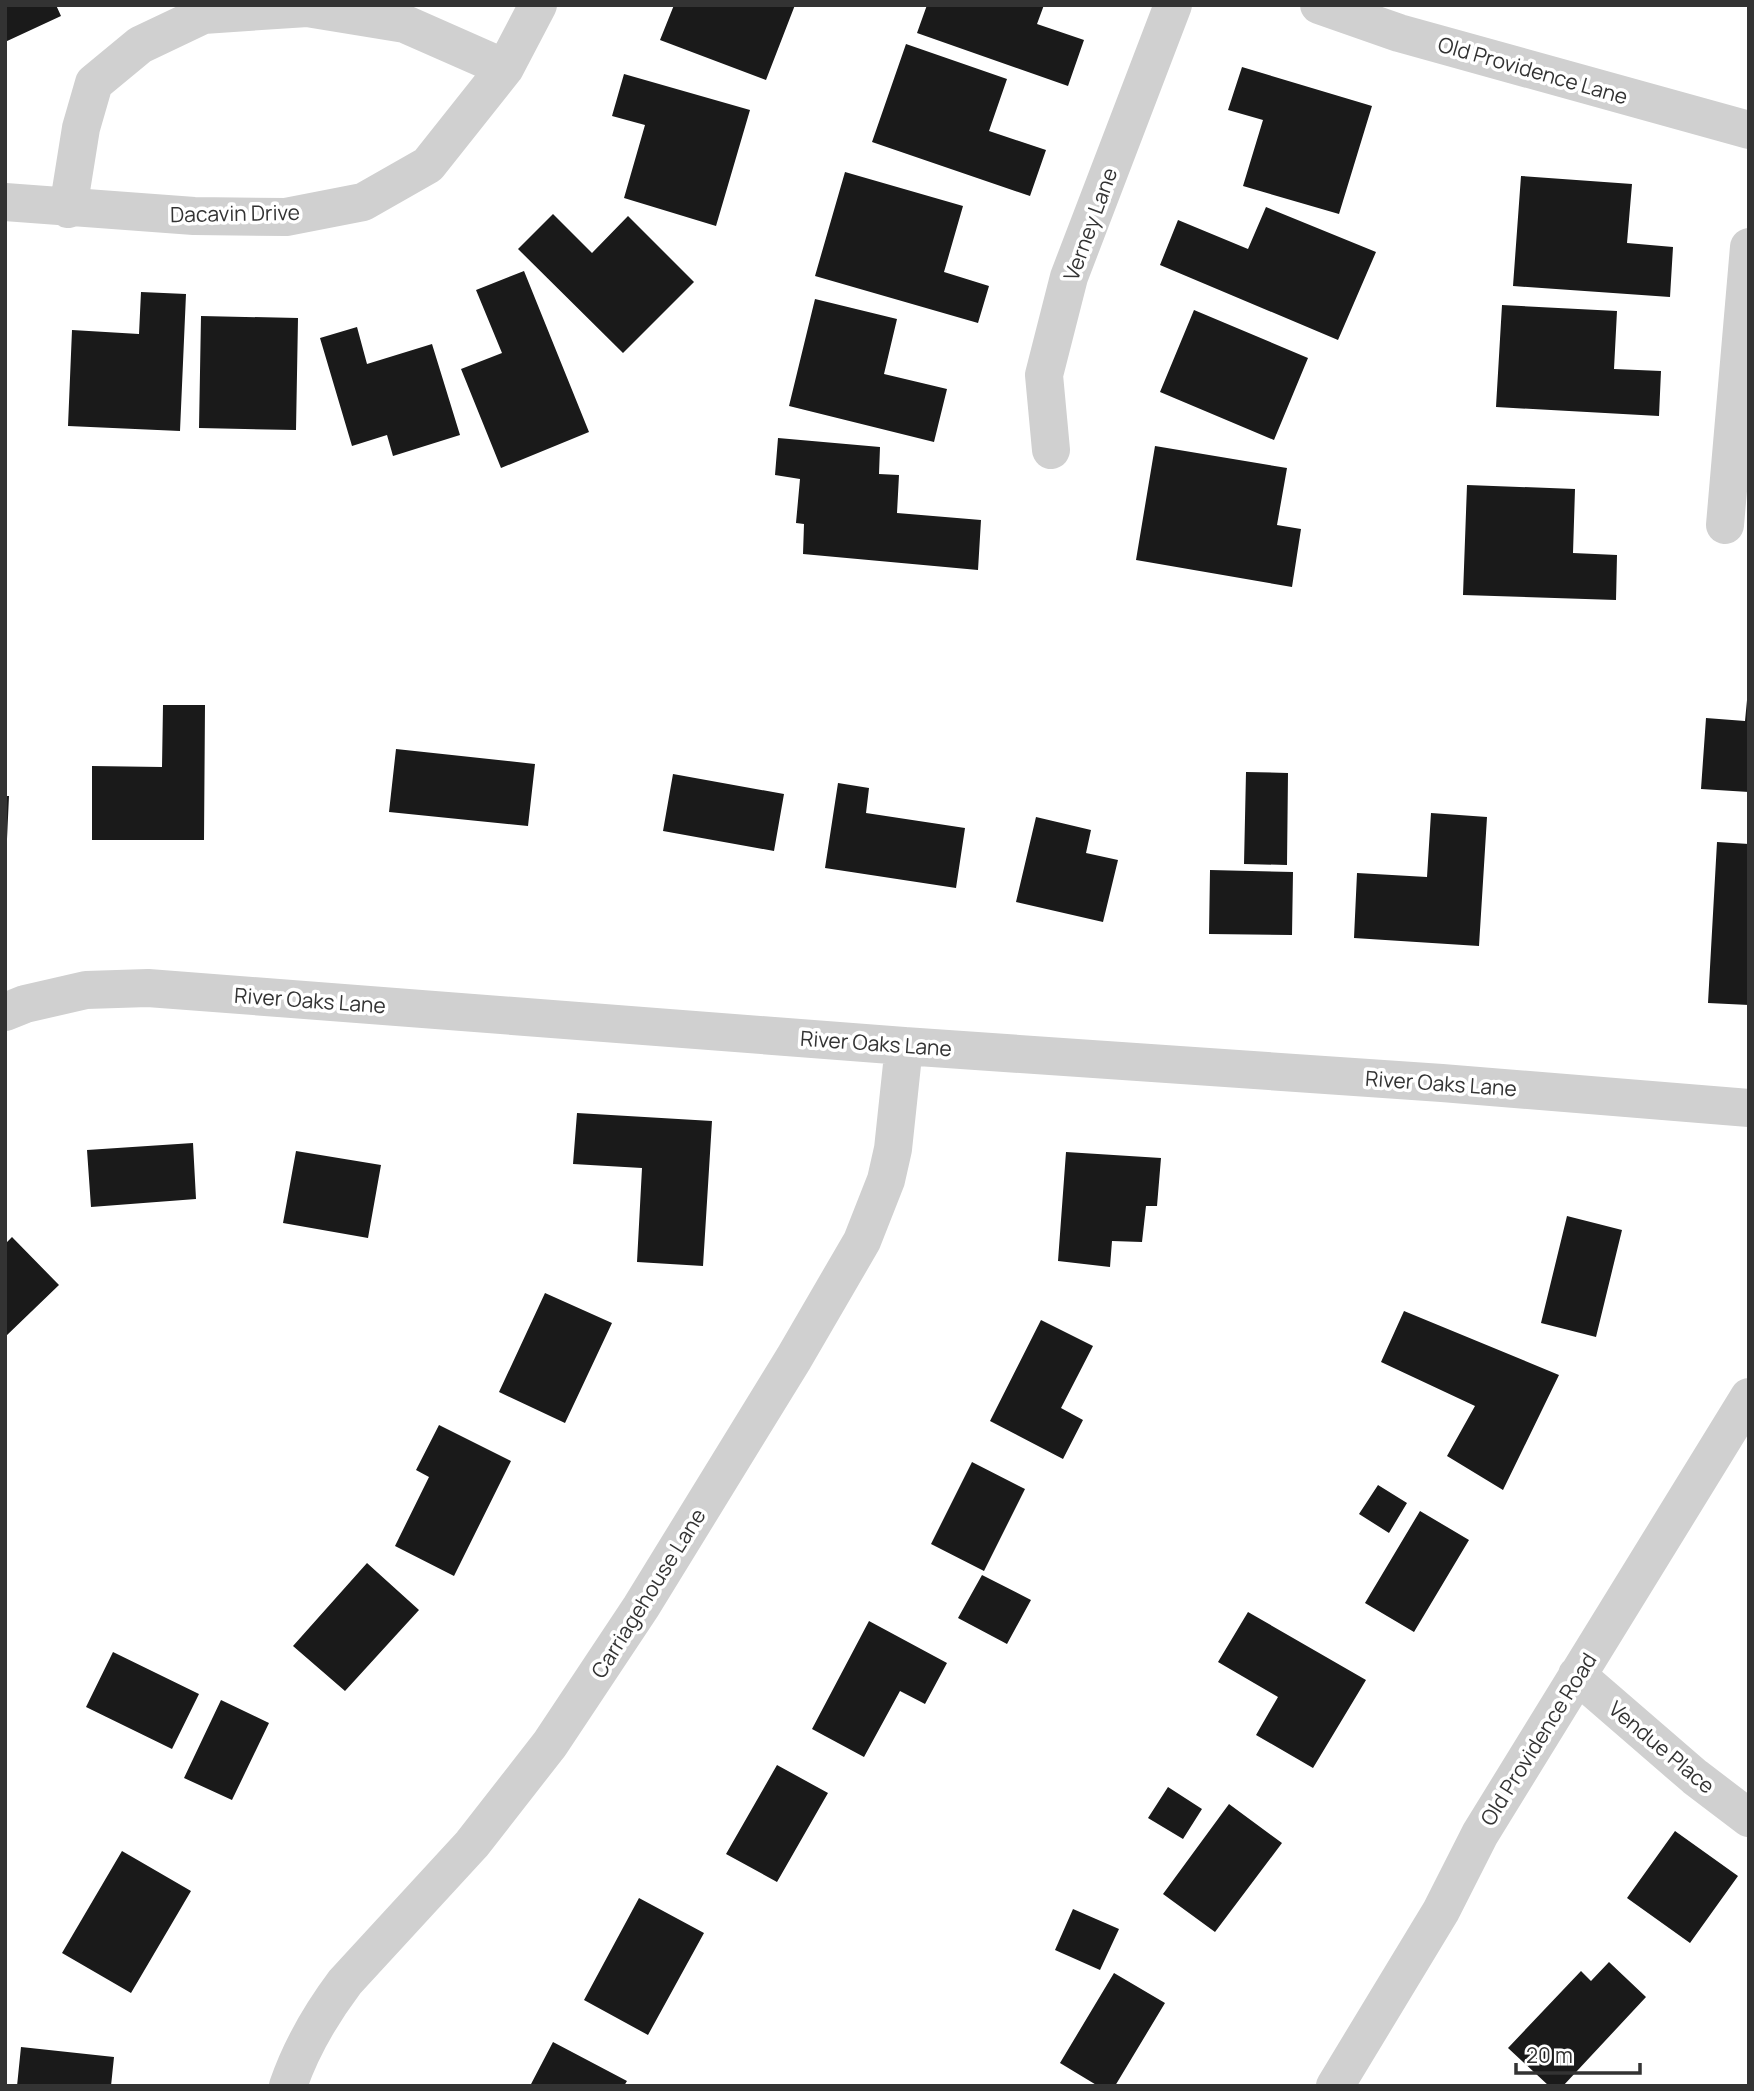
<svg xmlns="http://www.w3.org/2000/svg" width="1754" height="2091" viewBox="0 0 1754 2091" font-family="Manrope,sans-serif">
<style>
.building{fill:#1a1a1a}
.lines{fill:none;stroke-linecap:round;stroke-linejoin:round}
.minor{stroke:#d0d0d0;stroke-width:38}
.labels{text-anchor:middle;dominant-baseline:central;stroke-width:7;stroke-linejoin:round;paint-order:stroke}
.street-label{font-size:21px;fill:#333;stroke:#fff}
</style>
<rect width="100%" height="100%" fill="#fff"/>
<!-- building -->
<path class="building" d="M 5,5 L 56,5 L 61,16 L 5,42 Z
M 674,5 L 795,5 L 766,80 L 660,40 Z
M 927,5 L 1044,5 L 1037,24 L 1084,40 L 1068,86 L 917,33 Z
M 906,44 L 1007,79 L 989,131 L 1046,150 L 1030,196 L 872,142 Z
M 1242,67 L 1372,106 L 1339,214 L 1243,186 L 1263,120 L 1228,110 Z
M 624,74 L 750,110 L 716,226 L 624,198 L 645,125 L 612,116 Z
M 845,172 L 963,206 L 944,272 L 989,286 L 978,323 L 815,276 Z
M 1521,176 L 1632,184 L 1627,243 L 1673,247 L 1670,297 L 1513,286 Z
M 1266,207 L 1376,252 L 1338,340 L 1160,265 L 1178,220 L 1248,249 Z
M 553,214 L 592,253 L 628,216 L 694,282 L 623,353 L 518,249 Z
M 524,271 L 589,432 L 501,468 L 461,369 L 502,353 L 476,290 Z
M 141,292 L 186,294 L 180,431 L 68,426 L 72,330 L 139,334 Z
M 815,299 L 897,319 L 884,374 L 947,389 L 934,442 L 789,406 Z
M 1502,305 L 1617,311 L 1614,369 L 1661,371 L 1659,416 L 1496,407 Z
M 1194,310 L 1308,358 L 1274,440 L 1160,392 Z
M 201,316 L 298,318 L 296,430 L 199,428 Z
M 357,327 L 367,364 L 432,344 L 460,435 L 393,456 L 387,435 L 352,446 L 320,338 Z
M 778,438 L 880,447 L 879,474 L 899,475 L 897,513 L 981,520 L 978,570 L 803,554 L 804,524 L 796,523 L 800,479 L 775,475 Z
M 1155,446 L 1287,468 L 1277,525 L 1301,529 L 1292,587 L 1136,560 Z
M 1467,485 L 1575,489 L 1573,553 L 1617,555 L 1616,600 L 1463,595 Z
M 1747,700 L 1749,700 L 1749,792 L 1701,789 L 1706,718 L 1745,721 Z
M 163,705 L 205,705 L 204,840 L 92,840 L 92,766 L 162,767 Z
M 396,749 L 535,764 L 528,826 L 389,812 Z
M 1246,772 L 1288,773 L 1287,865 L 1244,864 Z
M 673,774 L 784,794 L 774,851 L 663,831 Z
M 838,783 L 869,788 L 866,813 L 965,828 L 956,888 L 825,868 Z
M 5,796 L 9,796 L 7,839 L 5,839 Z
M 1431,813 L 1487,817 L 1479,946 L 1354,938 L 1357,873 L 1427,877 Z
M 1036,817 L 1091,830 L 1086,853 L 1118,860 L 1103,922 L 1016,902 Z
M 1717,842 L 1749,844 L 1749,1005 L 1708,1003 Z
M 1210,870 L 1293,872 L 1292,935 L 1209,934 Z
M 577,1113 L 712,1121 L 703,1266 L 637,1262 L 642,1168 L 573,1164 Z
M 193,1143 L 196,1199 L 91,1207 L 87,1150 Z
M 296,1151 L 381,1165 L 368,1238 L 283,1223 Z
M 1066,1152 L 1161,1158 L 1157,1206 L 1146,1206 L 1142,1242 L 1112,1241 L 1110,1267 L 1058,1261 Z
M 1567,1216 L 1622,1230 L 1596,1337 L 1541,1323 Z
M 12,1237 L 59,1285 L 5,1337 L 5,1244 Z
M 545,1293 L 612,1323 L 565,1423 L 499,1392 Z
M 1404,1311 L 1559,1375 L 1503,1490 L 1447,1456 L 1475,1406 L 1381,1362 Z
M 1041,1320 L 1093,1346 L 1061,1408 L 1083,1420 L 1063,1459 L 990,1421 Z
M 439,1425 L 511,1461 L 454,1576 L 395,1546 L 429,1477 L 416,1470 Z
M 972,1462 L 1025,1489 L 984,1571 L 931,1544 Z
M 1378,1485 L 1407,1503 L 1389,1533 L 1359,1514 Z
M 1420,1511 L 1469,1540 L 1414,1632 L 1365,1603 Z
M 367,1563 L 419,1610 L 345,1691 L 293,1646 Z
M 982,1575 L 1031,1600 L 1007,1644 L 958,1618 Z
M 1248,1612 L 1366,1680 L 1313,1768 L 1256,1735 L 1278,1697 L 1218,1662 Z
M 869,1621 L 947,1663 L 925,1704 L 900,1691 L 864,1757 L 812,1729 Z
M 113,1652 L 199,1694 L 172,1749 L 86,1707 Z
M 221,1700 L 269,1723 L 232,1800 L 184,1778 Z
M 777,1765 L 828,1793 L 777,1882 L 726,1854 Z
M 1168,1787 L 1202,1809 L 1183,1839 L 1148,1818 Z
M 1229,1804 L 1282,1843 L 1215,1932 L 1163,1894 Z
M 1675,1831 L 1738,1876 L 1690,1943 L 1627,1898 Z
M 122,1851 L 191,1891 L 131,1993 L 62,1953 Z
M 639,1898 L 704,1933 L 648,2035 L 584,2000 Z
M 1073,1909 L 1119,1929 L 1100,1970 L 1055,1950 Z
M 1609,1962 L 1646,1997 L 1563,2086 L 1549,2086 L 1508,2048 L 1581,1971 L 1591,1981 Z
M 1114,1973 L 1165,2003 L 1115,2086 L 1098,2086 L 1060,2063 Z
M 553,2042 L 627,2081 L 624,2086 L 530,2086 Z
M 21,2047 L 114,2057 L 111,2086 L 17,2086 Z"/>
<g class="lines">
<!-- minor -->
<path class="minor" d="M 1319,5 L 1399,33 L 1749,130
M 5,202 L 194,216 L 286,217 L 363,202 L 428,165 L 505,68 L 538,5
M 68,209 L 81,128 L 94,83 L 140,45 L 203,15 L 307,8 L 405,24 L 505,68
M 1051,450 L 1044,375 L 1069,277 L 1173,5
M 1725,525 L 1749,247
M 5,1012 L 25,1004 L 86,990 L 148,988 L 904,1046 L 1442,1083 L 1749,1108
M 1577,1675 L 1695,1777 L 1749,1818
M 288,2086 C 301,2048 321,2014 345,1982 L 472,1844 L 550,1744 L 641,1607 L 794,1358 L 862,1241 L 886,1180 L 893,1149 L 904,1046
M 1335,2086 L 1441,1911 L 1480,1834 L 1749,1397"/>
</g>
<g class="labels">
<!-- street labels -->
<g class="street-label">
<text transform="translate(1533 70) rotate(16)">Old Providence Lane</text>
<text transform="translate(235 213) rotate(-1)">Dacavin Drive</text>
<text transform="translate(1090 224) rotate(-70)">Verney Lane</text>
<text transform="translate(310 1000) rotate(4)">River Oaks Lane</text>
<text transform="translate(876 1043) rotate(4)">River Oaks Lane</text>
<text transform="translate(1441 1083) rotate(4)">River Oaks Lane</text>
<text transform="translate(648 1593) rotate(-58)">Carriagehouse Lane</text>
<text transform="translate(1538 1739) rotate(-58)">Old Providence Road</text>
<text transform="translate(1662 1747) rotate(40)">Vendue Place</text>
</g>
</g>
<!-- border -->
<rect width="1754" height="2091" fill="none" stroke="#333333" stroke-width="14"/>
<!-- scale -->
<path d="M1516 2063v10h124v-10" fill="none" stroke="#333333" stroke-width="3.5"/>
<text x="1526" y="2063" font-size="21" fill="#333333" stroke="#ffffff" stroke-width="5" paint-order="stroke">20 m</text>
</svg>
